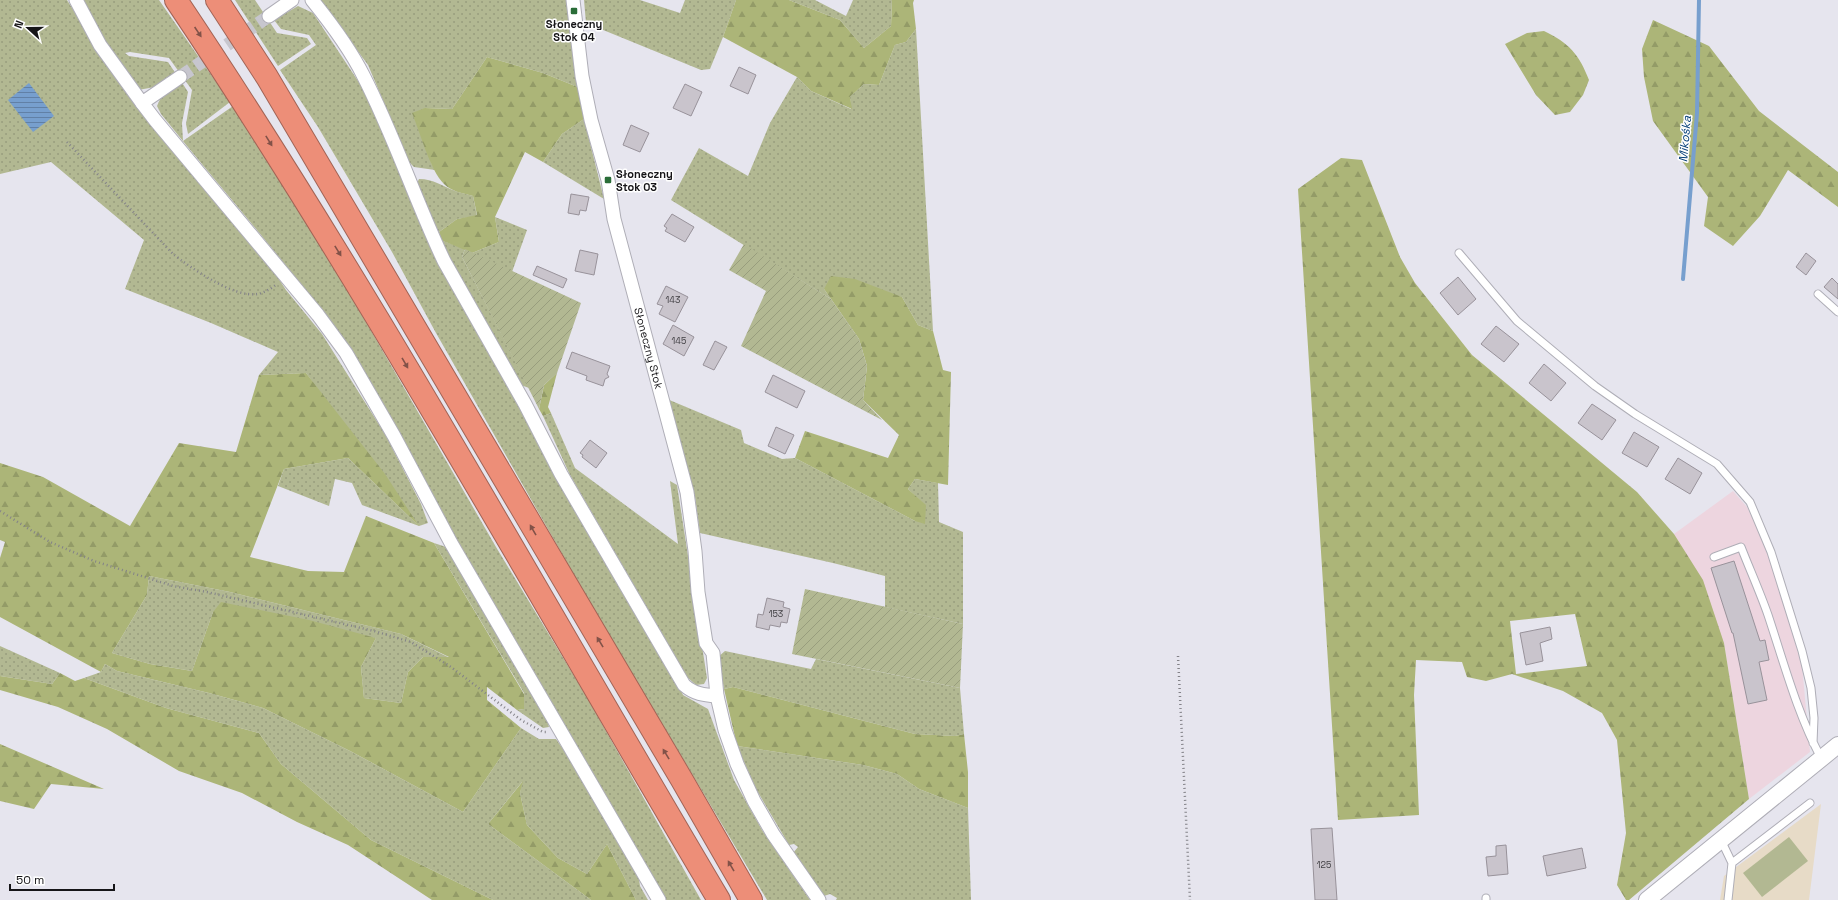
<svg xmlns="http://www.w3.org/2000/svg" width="1838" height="900" viewBox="0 0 1838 900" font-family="'Space Grotesk',sans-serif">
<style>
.commercial{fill:#edd5df}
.education{fill:#e7dbc7}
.grass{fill:url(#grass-dots)}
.forest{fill:url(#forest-firs);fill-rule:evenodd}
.park{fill:#b2b892}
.garden{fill:url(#garden-furrows)}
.water{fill:url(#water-rules)}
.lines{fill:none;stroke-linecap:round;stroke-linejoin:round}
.stream{stroke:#779fce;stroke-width:4}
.building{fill:#c9c4cc;stroke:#98929a}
.minor-tunnel{stroke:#c7c6ce;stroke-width:13;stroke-dasharray:13 6;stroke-linecap:butt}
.service-casing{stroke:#afaeb7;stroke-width:9}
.minor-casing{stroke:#afaeb7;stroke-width:15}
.tertiary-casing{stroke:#afaeb7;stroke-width:18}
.motorway-casing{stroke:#a26456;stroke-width:24}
.path{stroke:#838288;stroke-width:2.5;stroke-dasharray:1 3;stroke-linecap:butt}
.service{stroke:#fff;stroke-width:7}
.minor{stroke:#fff;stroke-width:13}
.tertiary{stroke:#fff;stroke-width:16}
.motorway{stroke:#ed8e78;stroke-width:22}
.oneway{fill:#825248}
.poi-dot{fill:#2a6d38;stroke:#fff;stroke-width:1.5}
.labels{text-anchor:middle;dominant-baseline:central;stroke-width:3;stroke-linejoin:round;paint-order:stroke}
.number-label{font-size:9px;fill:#434145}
.poi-label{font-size:11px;font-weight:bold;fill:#161518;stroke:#fff}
.street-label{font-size:11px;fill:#161518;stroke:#fff}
.water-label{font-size:12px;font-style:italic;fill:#003c75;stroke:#fff}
</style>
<defs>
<pattern id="grass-dots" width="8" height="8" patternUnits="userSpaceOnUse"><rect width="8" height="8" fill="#b2b892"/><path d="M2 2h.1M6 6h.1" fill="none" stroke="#989d7d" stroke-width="1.8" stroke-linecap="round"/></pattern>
<pattern id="forest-firs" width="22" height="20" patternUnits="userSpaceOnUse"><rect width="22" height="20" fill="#acb578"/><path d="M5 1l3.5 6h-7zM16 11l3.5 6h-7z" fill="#939b67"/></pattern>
<pattern id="garden-furrows" width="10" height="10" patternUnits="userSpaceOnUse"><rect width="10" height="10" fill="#b2b892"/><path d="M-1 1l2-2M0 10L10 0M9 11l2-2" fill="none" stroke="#989d7d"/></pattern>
<pattern id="water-rules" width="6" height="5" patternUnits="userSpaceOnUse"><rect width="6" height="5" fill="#779fce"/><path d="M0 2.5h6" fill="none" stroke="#6180a6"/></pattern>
</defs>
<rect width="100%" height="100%" fill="#e6e5ee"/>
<!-- commercial -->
<path class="commercial" d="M 1733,491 L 1747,507 L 1768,551 L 1802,666 L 1810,752 L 1749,799 L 1724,643 L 1674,534 Z"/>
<!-- education -->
<path class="education" d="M 1821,804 L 1809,900 L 1720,900 L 1724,876 Z"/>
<!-- grass -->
<path class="grass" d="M 0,0 L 67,0 L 126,93 L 271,267 L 286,290 L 322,334 L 385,434 L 421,504 L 428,523 L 419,526 L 362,505 L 352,483 L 335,479 L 329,506 L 278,486 L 284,469 L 348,458 L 418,525 L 306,373 L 259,375 L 278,352 L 211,323 L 125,289 L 144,240 L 51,162 L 0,174 Z
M 83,0 L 159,0 L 230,102 L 188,134 L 186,124 L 192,90 L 169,58 L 130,52 L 125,53 L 129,56 L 168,62 L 176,74 L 155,87 L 138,90 L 112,53 Z
M 235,0 L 255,0 L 277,33 L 307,38 L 311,44 L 278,66 Z
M 320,0 L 567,0 L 580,88 L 543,73 L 487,57 L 452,109 L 425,108 L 431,163 L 435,170 L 414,167 L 409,162 L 368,65 Z
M 584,0 L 640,0 L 680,13 L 685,0 L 736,0 L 723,37 L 710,69 L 701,70 L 586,23 Z
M 789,0 L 815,0 L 846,16 L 853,0 L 892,0 L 891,26 L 864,48 L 840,20 Z
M 298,6 L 313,13 L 366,93 L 406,189 L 677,681 L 683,695 L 708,709 L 734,780 L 762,830 L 810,900 L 767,900 L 589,601 L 436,333 L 392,252 L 318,127 L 280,70 L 316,45 L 309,35 L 281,29 L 274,20 Z
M 916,29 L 933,331 L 918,325 L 902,297 L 824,289 L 831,299 L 671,200 L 699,148 L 748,176 L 770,123 L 797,77 L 811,91 L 851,109 L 850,97 L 864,84 L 879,85 L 895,45 L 906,42 Z
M 181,81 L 188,92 L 182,123 L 183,141 L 233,106 L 329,258 L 496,547 L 588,699 L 701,900 L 664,900 L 324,314 C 272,246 215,181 161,114 L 157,106 L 161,97 Z
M 584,119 L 604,199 L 543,162 L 562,134 Z
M 419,179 C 434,179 442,186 455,191 C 460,193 467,194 473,196 L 477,216 L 457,219 L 439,232 L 434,225 L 417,183 Z
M 495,217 L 527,230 L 512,272 L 472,253 L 499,242 Z
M 441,240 L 465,249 L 462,257 L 529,388 L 518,384 L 515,372 L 447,256 Z
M 667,399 L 741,430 L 744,443 L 782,459 L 795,458 L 915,521 L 926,506 L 908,489 L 915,479 L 938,483 L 939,522 L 963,532 L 963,624 L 885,607 L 885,576 L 833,563 L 700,533 L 695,497 Z
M 551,413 L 575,468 L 678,544 L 670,481 L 677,485 L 707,678 L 704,684 L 696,685 L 687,677 L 570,475 L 543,416 Z
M 434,543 L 446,547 L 544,710 L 549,727 L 543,728 L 517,710 L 524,709 L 524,693 Z
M 149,576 L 230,592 L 401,634 L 450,658 L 423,657 L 408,672 L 401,703 L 364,698 L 361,667 L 376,638 L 213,612 L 192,671 L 150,664 L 112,653 L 147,595 Z
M 0,646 L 60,673 L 52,684 L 0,676 Z
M 725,651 L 811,669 L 816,659 L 960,688 L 964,734 L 955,736 L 915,734 L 733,687 L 724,689 L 718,657 Z
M 105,664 L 117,671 L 209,693 L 263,708 L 352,752 L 463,812 L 521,728 L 539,739 L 556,739 C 588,783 613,832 639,879 L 640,886 L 648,900 L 636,900 L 607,844 L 587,874 L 558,858 L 527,825 L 520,793 L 522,782 L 488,824 L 591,900 L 493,900 L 371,840 L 281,764 L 259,733 L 166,708 L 84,678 L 101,672 Z
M 737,746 L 863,765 L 897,774 L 919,789 L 968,808 L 971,900 L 836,900 L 837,898 L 830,894 L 824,896 L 793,853 L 798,847 L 794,844 L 789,845 L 756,789 Z"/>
<!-- forest -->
<path class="forest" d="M 736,0 L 789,0 L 840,20 L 864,48 L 891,26 L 892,0 L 914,0 L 913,3 L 916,29 L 906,42 L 895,45 L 879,85 L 864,84 L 850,97 L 852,109 L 811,91 L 797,77 L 723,37 Z
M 1653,20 L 1709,46 L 1759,111 L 1838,172 L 1838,207 L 1788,170 L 1760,216 L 1733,246 L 1704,226 L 1708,197 L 1653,121 L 1644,77 L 1642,49 Z
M 1544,31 C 1569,43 1579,54 1589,80 L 1583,95 L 1570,112 L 1555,115 L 1536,95 L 1505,44 L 1527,33 Z
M 487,57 L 543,73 L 580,88 L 584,119 L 562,134 L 543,162 L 525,152 L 495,217 L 499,242 L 472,253 L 441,240 L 439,232 L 457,219 L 477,215 L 473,196 C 463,193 452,192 444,184 C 430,170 420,132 412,113 L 425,108 L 452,109 Z
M 1341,158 L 1362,160 L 1400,257 L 1415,283 L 1472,355 L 1637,492 L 1674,534 L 1703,580 L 1724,643 L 1749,799 L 1629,900 L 1626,900 L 1617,885 L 1626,833 L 1617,740 L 1602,713 L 1563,691 L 1512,674 L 1486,681 L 1467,677 L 1462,662 L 1416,660 L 1414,695 L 1419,815 L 1338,820 L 1298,189 ZM 1575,614 L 1587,666 L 1516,674 L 1510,621 Z
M 831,276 L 855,279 L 902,297 L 918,325 L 933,331 L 943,370 L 951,372 L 948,485 L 915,479 L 908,489 L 926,505 L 925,524 L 915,521 L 795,458 L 805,431 L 888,458 L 899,435 L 863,400 L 867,366 L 859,339 L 824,289 Z
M 306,373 L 385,474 L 419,526 L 348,458 L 284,469 L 250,557 L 308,571 L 344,572 L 366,516 L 434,543 L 524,694 L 524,709 L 517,710 L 487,687 L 487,700 L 521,728 L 463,812 L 352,752 L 263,708 L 209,693 L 117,671 L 105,664 L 101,672 L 0,617 L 0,558 L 5,542 L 0,540 L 0,463 L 43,477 L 130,526 L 179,443 L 236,452 L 259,375 ZM 149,576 L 230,592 L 401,634 L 449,657 L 423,657 L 408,672 L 401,703 L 364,698 L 361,667 L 376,638 L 309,620 L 221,602 L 213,612 L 192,671 L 150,664 L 112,653 L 147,595 Z
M 557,373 L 548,407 L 551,413 L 543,416 L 539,409 L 544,385 Z
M 60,673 L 75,681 L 84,678 L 166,708 L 259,733 L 281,764 L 371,840 L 493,900 L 432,900 L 348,845 L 297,822 L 242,793 L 179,771 L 107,729 L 58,707 L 0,690 L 0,676 L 52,684 Z
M 733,687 L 915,734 L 955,736 L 964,734 L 968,772 L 968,808 L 919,789 L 897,774 L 863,765 L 737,746 L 724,689 Z
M 0,744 L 104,789 L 51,784 L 34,809 L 0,801 Z
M 523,781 L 520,793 L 527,825 L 558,858 L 587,874 L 607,844 L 636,900 L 591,900 L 488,824 Z"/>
<!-- park -->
<path class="park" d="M 1789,837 L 1808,861 L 1762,897 L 1743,873 Z"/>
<!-- garden -->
<path class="garden" d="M 744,244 L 831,299 L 859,339 L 867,366 L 863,400 L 882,420 L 741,346 L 766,291 L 729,270 Z
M 465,249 L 581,303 L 557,373 L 544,385 L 539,409 L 462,257 Z
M 805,589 L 963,624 L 960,688 L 792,654 Z"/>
<!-- water -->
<path class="water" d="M 29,83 L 54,116 L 33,132 L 8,100 Z"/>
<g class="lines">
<!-- stream -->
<path class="stream" d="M 1683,279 L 1697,113 L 1699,0"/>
</g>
<!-- building -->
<path class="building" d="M 739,67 L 756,75 L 748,94 L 730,86 Z
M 685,84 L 702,92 L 691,116 L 673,108 Z
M 631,125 L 649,133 L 640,152 L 623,145 Z
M 571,194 L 589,197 L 586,211 L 580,210 L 579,215 L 568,213 Z
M 672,214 L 694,227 L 685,242 L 665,231 L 667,228 L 664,226 Z
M 580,250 L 598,254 L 594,275 L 575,271 Z
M 1806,253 L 1816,261 L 1806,275 L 1796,267 Z
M 537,266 L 567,279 L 563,288 L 533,275 Z
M 1458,277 L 1476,299 L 1458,315 L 1440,293 Z
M 1832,278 L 1838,284 L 1838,299 L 1824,287 Z
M 666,286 L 688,297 L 675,322 L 659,314 L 663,306 L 657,304 Z
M 673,325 L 694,337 L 684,356 L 663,344 Z
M 1496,326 L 1519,344 L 1504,362 L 1481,344 Z
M 715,341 L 727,347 L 714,370 L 703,365 Z
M 572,352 L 610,366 L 607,374 L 609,377 L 605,379 L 603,386 L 586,380 L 587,376 L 566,368 Z
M 1544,364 L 1566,383 L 1551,401 L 1529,383 Z
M 773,375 L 805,391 L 797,408 L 765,392 Z
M 1592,404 L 1616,420 L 1602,440 L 1578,423 Z
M 776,427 L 794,435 L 785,454 L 768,446 Z
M 1634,432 L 1659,447 L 1647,467 L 1622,453 Z
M 590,440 L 607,453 L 596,468 L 582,457 L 583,455 L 580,453 Z
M 1678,458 L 1702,473 L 1690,494 L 1665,479 Z
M 1734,561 L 1760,641 L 1765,640 L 1769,660 L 1759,662 L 1767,700 L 1748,704 L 1733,633 L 1732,633 L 1711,568 Z
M 767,598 L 784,602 L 783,607 L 790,609 L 787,623 L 781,622 L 780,627 L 770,625 L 769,630 L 756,627 L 758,614 L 763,615 Z
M 1550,627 L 1552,639 L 1540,643 L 1543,661 L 1526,665 L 1520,633 Z
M 1332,828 L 1337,900 L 1315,900 L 1311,829 Z
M 1506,845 L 1508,874 L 1488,876 L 1486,857 L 1496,856 L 1496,846 Z
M 1582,848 L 1586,868 L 1547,876 L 1543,856 Z"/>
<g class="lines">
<!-- minor-tunnel -->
<path class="minor-tunnel" d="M 180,77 L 269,16"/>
<!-- service casing -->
<g class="service-casing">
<path id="service" d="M 1459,253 L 1517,321 L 1595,386 L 1635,414 L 1717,464 L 1750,502 L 1771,552 L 1802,651 L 1811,688 L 1814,718 L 1813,743
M 1818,294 L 1838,312
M 1714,557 L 1741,547 C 1750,570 1760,592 1768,615 C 1784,663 1797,713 1821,758
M 1721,840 L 1732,863 L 1728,900
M 1732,863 L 1810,803
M 1486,898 L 1486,900"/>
</g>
<!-- minor casing -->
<g class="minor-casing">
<g id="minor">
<path d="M 76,0 L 100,45 L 142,103 L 180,77"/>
<path d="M 312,0 C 329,21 351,51 363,75 C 394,135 415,200 444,261 L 525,404 L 561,474 L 684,685 C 694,694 704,695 717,696"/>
<path id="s1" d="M 573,0 L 582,76 L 591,120 L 608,180 L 614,219 L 687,492 L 695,551 L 698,592 L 706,643 L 713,653 L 717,696 L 725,730 L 737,764 L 754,801 L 773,834 L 819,900"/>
<path d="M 269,16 L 292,0"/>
<path d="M 142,103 L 155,120 L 318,315 L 346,353 L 394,436 L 451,543 L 659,900"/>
</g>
</g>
<!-- tertiary casing -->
<g class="tertiary-casing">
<path id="tertiary" d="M 1647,900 L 1838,745"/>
</g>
<!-- motorway casing -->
<g class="motorway-casing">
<path id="motorway" d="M 176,0 C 371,291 540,599 719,900
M 217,0 L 267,77 L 682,780 L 751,900"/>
</g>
<!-- path -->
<path class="path" d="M 67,142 L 173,254 C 191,268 234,298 257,294 C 264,293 272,288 277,284
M 0,511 L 50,542 L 94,561 L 173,586 L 207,592 L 374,631 L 411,642 L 451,667 L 521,720 L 543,732 L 546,732
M 1178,656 L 1190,900"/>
<!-- service -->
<use href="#service" class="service"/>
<!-- minor -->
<use href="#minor" class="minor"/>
<!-- tertiary -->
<use href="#tertiary" class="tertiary"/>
<!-- motorway -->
<use href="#motorway" class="motorway"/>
</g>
<!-- one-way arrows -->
<defs><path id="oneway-solid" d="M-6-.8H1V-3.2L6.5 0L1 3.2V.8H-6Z"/></defs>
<g class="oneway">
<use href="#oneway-solid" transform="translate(198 32) rotate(56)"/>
<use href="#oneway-solid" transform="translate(269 141) rotate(58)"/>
<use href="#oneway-solid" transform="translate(338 251) rotate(58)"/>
<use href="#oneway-solid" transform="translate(405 363) rotate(60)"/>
<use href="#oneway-solid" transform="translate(533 530) rotate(-120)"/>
<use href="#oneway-solid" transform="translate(600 642) rotate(-121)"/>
<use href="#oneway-solid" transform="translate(666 754) rotate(-121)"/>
<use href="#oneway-solid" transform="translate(731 866) rotate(-120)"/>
</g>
<!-- markers -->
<g class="poi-dot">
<rect x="570" y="7" width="8" height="8" rx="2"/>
<rect x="604" y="176" width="8" height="8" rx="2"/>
</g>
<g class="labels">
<!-- number labels -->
<g class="number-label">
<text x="673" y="300">143</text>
<text x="679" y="341">145</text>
<text x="776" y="614">153</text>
<text x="1324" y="865">125</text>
</g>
<!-- poi labels -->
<g class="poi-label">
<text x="574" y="24">Słoneczny<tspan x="574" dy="13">Stok 04</tspan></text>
<text x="616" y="174" text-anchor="start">Słoneczny<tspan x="616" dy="13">Stok 03</tspan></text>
</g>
<!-- street labels -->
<g class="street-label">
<text stroke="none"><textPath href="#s1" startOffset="357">Słoneczny Stok</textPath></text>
</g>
<!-- water labels -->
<g class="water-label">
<text transform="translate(1685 139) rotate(-85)">Mikośka</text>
</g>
</g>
<!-- north arrow -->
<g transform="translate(28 28) rotate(291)" stroke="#ffffff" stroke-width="3" paint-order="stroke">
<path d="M0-3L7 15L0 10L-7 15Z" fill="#161518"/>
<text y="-6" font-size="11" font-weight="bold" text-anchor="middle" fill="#161518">N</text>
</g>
<!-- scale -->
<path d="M10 884v6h104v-6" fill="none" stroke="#161518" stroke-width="2"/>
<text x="16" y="884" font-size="12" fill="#161518" stroke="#ffffff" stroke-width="3" paint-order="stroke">50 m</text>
</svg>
